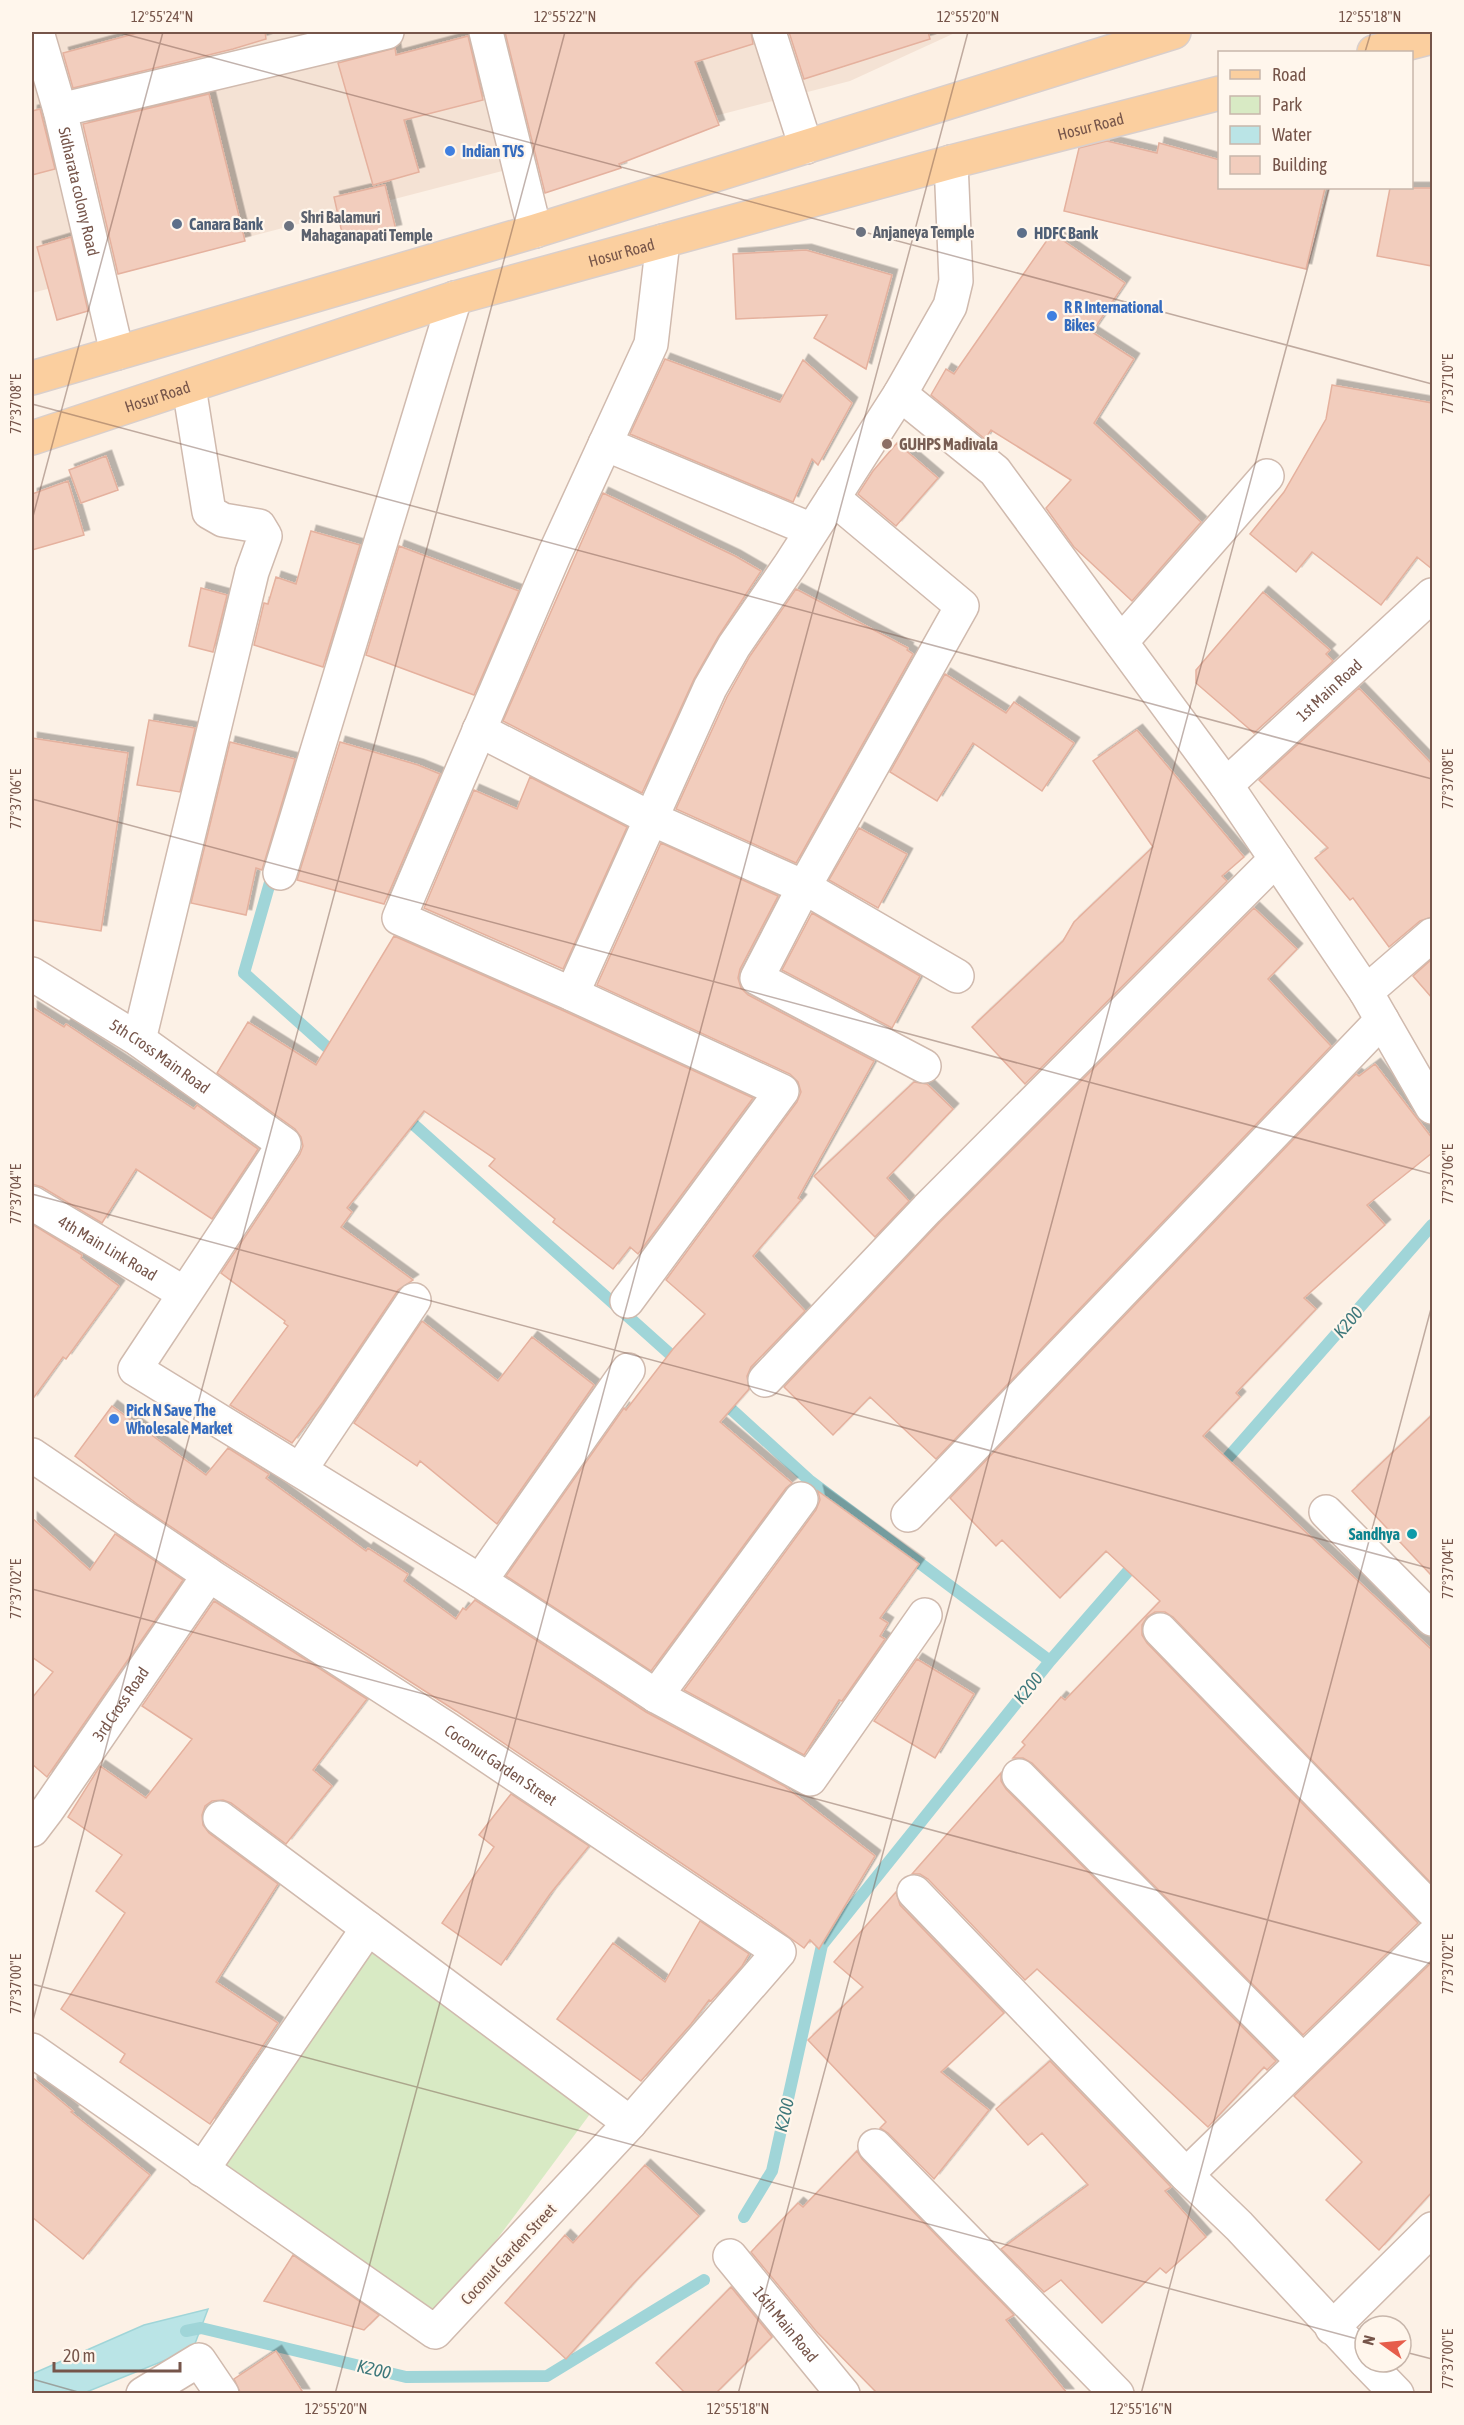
<svg xmlns="http://www.w3.org/2000/svg" width="1464" height="2425" viewBox="0 0 1464 2425" font-family="'Asap Condensed',sans-serif">
<style>
.residential{fill:#f4e2d4}
.green{fill:#d8eac4}
.water{fill:#bae4e6;stroke:#a0d5d8;stroke-width:1.5}
.lines{fill:none;stroke-linecap:round;stroke-linejoin:round}
.stream{stroke:#a0d5d8;stroke-width:12}
.building{fill:#f2cdbd;stroke:#e5b19e;stroke-width:1.5;filter:url(#shadow)}
.minor-casing{stroke:#d0baae;stroke-width:36}
.major-casing{stroke:#d9cfcc;stroke-width:36}
.minor{stroke:#fff;stroke-width:33}
.major{stroke:#fbcf9f;stroke-width:33}
.ticks{fill:none;stroke:#76554a;stroke-width:1.5;stroke-opacity:0.45}
.shop-dot{fill:#3f7fe0;stroke:#fff6ec;stroke-width:2}
.service-dot{fill:#5c6f8a;stroke:#fff6ec;stroke-width:2}
.worship-dot{fill:#6b7280;stroke:#fff6ec;stroke-width:2}
.education-dot{fill:#8d6e63;stroke:#fff6ec;stroke-width:2}
.culture-dot{fill:#0f9aa8;stroke:#fff6ec;stroke-width:2}
.labels{text-anchor:middle;dominant-baseline:central;stroke-width:4.5;stroke-linejoin:round;paint-order:stroke}
.street-label{font-size:16px;fill:#76554a;stroke:#fff6ec}
.shop-label{font-size:16px;font-weight:bold;fill:#366cbe;stroke:#fff6ec;text-anchor:start}
.worship-label{font-size:16px;font-weight:bold;fill:#5b616d;stroke:#fff6ec;text-anchor:start}
.service-label{font-size:16px;font-weight:bold;fill:#4e5e75;stroke:#fff6ec;text-anchor:start}
.education-label{font-size:16px;font-weight:bold;fill:#785e54;stroke:#fff6ec;text-anchor:start}
.culture-label{font-size:16px;font-weight:bold;fill:#0d838f;stroke:#fff6ec;text-anchor:end}
.water-label{font-size:18px;font-style:italic;fill:#3e787b;stroke:#fff6ec}
.neatline{fill:none;stroke:#76554a;stroke-width:2}
.ticks-label{font-size:15px;text-anchor:middle;fill:#76554a}
</style>
<defs>
<filter id="shadow"><feDropShadow dx="5.5" dy="-5.5" stdDeviation="0" flood-color="#0004"/></filter>
</defs>
<rect width="100%" height="100%" fill="#fcf1e6"/>
<!-- residential -->
<path class="residential" d="M 32,32 L 957,32 L 850,81 L 32,293 Z"/>
<!-- green -->
<path class="green" d="M 373,1952 L 590,2114 L 434,2324 L 217,2162 Z"/>
<!-- water -->
<path class="water" d="M 208,2309 L 193,2349 L 84,2393 L 32,2393 L 32,2374 L 144,2325 Z"/>
<g class="lines">
<!-- stream -->
<path class="stream" d="M 273,872 L 244,973 L 338,1057
M 403,1115 L 680,1363
M 720,1399 L 809,1480 L 1050,1661
M 1218,1469 L 1432,1225
M 744,2217 L 772,2171 L 822,1945 L 1050,1661 L 1137,1561
M 186,2331 L 201,2328 L 406,2377 L 547,2376 L 704,2280"/>
</g>
<!-- building -->
<path class="building" d="M 141,32 L 265,32 L 266,39 L 233,49 L 73,88 L 63,53 Z
M 505,32 L 751,32 L 753,44 L 695,62 L 719,125 L 619,164 L 621,168 L 545,193 Z
M 789,32 L 928,32 L 930,39 L 804,79 Z
M 468,36 L 483,100 L 404,120 L 419,172 L 373,185 L 338,63 L 395,48 L 396,55 Z
M 209,94 L 245,241 L 118,274 L 83,124 Z
M 40,109 L 55,169 L 32,175 L 32,111 Z
M 1107,141 L 1157,153 L 1159,143 L 1220,160 L 1220,188 L 1325,188 L 1306,269 L 1064,211 L 1079,148 Z
M 385,185 L 396,230 L 344,242 L 334,197 Z
M 1390,188 L 1432,188 L 1432,266 L 1377,256 Z
M 1052,233 L 1125,283 L 1092,332 L 1134,359 L 1094,423 L 1201,522 L 1132,601 L 1074,547 L 1046,508 L 1071,480 L 991,430 L 985,439 L 931,395 L 946,369 L 954,374 Z
M 71,237 L 88,311 L 57,320 L 37,247 Z
M 806,250 L 892,275 L 866,369 L 814,338 L 827,315 L 736,319 L 733,254 Z
M 665,359 L 780,402 L 803,360 L 852,403 L 818,465 L 812,459 L 793,502 L 630,434 Z
M 1332,385 L 1432,403 L 1432,569 L 1417,557 L 1381,605 L 1312,552 L 1296,572 L 1250,534 L 1284,492 L 1326,419 Z
M 897,443 L 938,478 L 896,526 L 858,494 L 873,471 Z
M 106,456 L 118,490 L 81,503 L 69,470 Z
M 68,481 L 84,535 L 32,550 L 32,494 Z
M 603,493 L 735,556 L 761,571 L 718,637 L 694,679 L 642,793 L 503,721 Z
M 311,531 L 360,545 L 323,667 L 254,645 L 264,603 L 268,604 L 276,577 L 296,584 Z
M 399,546 L 519,591 L 474,695 L 366,655 Z
M 201,588 L 227,595 L 213,652 L 189,646 Z
M 796,589 L 908,648 L 907,650 L 913,654 L 796,863 L 676,809 L 727,697 L 750,656 Z
M 1263,592 L 1330,650 L 1326,654 L 1333,661 L 1254,733 L 1196,683 L 1196,670 Z
M 945,674 L 1006,713 L 1014,702 L 1074,743 L 1042,791 L 973,743 L 937,801 L 890,772 Z
M 1359,688 L 1432,764 L 1432,917 L 1420,921 L 1389,947 L 1353,898 L 1350,900 L 1315,858 L 1328,848 L 1259,780 Z
M 149,720 L 195,728 L 180,792 L 137,785 Z
M 1137,730 L 1244,857 L 1222,876 L 1227,881 L 1025,1084 L 972,1027 L 1063,941 L 1074,922 L 1153,847 L 1093,761 Z
M 32,738 L 128,753 L 101,931 L 32,920 Z
M 230,742 L 295,759 L 262,870 L 256,868 L 246,915 L 191,903 Z
M 340,742 L 418,765 L 440,774 L 384,904 L 297,880 Z
M 530,777 L 627,827 L 563,969 L 424,908 L 474,790 L 517,809 Z
M 859,828 L 907,854 L 878,908 L 829,880 Z
M 661,843 L 778,896 L 740,969 L 738,978 L 741,988 L 748,995 L 874,1061 L 798,1198 L 801,1200 L 753,1256 L 805,1311 L 751,1367 L 747,1376 L 749,1389 L 720,1422 L 792,1483 L 786,1488 L 651,1671 L 506,1576 L 624,1408 L 626,1410 L 673,1349 L 705,1314 L 666,1280 L 797,1102 L 801,1092 L 798,1082 L 790,1074 L 597,985 Z
M 1254,908 L 1297,949 L 1268,979 L 1331,1046 L 936,1459 L 870,1397 L 833,1435 L 784,1387 L 940,1222 Z
M 812,913 L 920,976 L 892,1028 L 782,970 Z
M 394,936 L 564,1011 L 753,1098 L 638,1254 L 630,1247 L 613,1269 L 553,1222 L 555,1219 L 489,1166 L 495,1159 L 424,1111 L 347,1208 L 352,1212 L 341,1227 L 413,1280 L 398,1290 L 323,1402 L 292,1443 L 230,1405 L 288,1326 L 284,1323 L 285,1321 L 221,1273 L 300,1154 L 303,1146 L 301,1137 L 295,1129 L 217,1073 L 248,1022 L 316,1065 Z
M 1432,959 L 1432,998 L 1413,976 Z
M 32,1007 L 64,1027 L 66,1024 L 194,1109 L 197,1105 L 258,1149 L 212,1219 L 136,1169 L 102,1223 L 42,1187 L 32,1184 Z
M 1375,1064 L 1432,1138 L 1432,1153 L 1367,1205 L 1385,1225 L 1304,1298 L 1316,1309 L 1236,1393 L 1240,1397 L 1203,1436 L 1432,1650 L 1432,1884 L 1173,1617 L 1165,1612 L 1155,1612 L 1147,1617 L 1142,1625 L 1142,1635 L 1147,1643 L 1418,1923 L 1303,2035 L 1032,1763 L 1023,1758 L 1013,1758 L 1025,1745 L 1022,1742 L 1061,1697 L 1065,1700 L 1160,1601 L 1106,1551 L 1060,1598 L 1002,1540 L 996,1546 L 950,1498 L 1356,1074 L 1359,1076 Z
M 914,1082 L 927,1084 L 953,1109 L 887,1178 L 909,1201 L 875,1237 L 814,1176 Z
M 32,1224 L 82,1255 L 81,1258 L 119,1286 L 66,1359 L 63,1357 L 32,1400 Z
M 422,1321 L 498,1381 L 532,1337 L 594,1385 L 497,1524 L 420,1461 L 417,1466 L 354,1423 Z
M 112,1406 L 206,1475 L 228,1448 L 269,1474 L 266,1478 L 366,1551 L 368,1548 L 408,1574 L 404,1581 L 456,1619 L 463,1608 L 466,1610 L 475,1600 L 646,1712 L 784,1786 L 875,1856 L 819,1949 L 810,1940 L 804,1948 L 767,1921 L 456,1711 L 219,1559 L 137,1504 L 75,1456 Z
M 1432,1415 L 1432,1576 L 1352,1491 Z
M 818,1491 L 919,1564 L 880,1618 L 888,1623 L 880,1636 L 885,1639 L 842,1701 L 839,1700 L 804,1755 L 684,1690 L 816,1510 L 820,1500 Z
M 32,1518 L 90,1570 L 115,1534 L 183,1580 L 47,1777 L 32,1764 L 32,1698 L 53,1672 L 32,1657 Z
M 214,1601 L 367,1699 L 313,1770 L 332,1786 L 286,1844 L 231,1803 L 223,1800 L 212,1801 L 205,1806 L 202,1815 L 203,1825 L 209,1833 L 278,1884 L 216,1982 L 278,2023 L 210,2124 L 120,2062 L 125,2054 L 61,2009 L 125,1913 L 96,1891 L 122,1855 L 68,1817 L 100,1766 L 146,1798 L 192,1739 L 142,1706 Z
M 917,1659 L 974,1694 L 935,1758 L 874,1721 Z
M 1001,1773 L 1001,1781 L 1006,1789 L 1276,2061 L 1267,2070 L 1264,2067 L 1208,2127 L 1037,1969 L 1025,1980 L 928,1879 L 920,1874 L 912,1874 Z
M 511,1794 L 589,1846 L 550,1894 L 501,1965 L 442,1923 L 494,1847 L 479,1835 Z
M 896,1892 L 900,1905 L 1004,2013 L 941,2072 L 989,2110 L 934,2179 L 888,2133 L 880,2128 L 886,2122 L 808,2040 L 863,1987 L 834,1962 Z
M 700,1921 L 749,1954 L 742,1966 L 711,2001 L 709,2000 L 691,2024 L 641,2081 L 557,2019 L 613,1943 L 665,1982 Z
M 1432,1962 L 1432,2192 L 1379,2250 L 1326,2200 L 1362,2162 L 1294,2096 Z
M 1050,2061 L 1171,2187 L 1165,2191 L 1206,2237 L 1166,2273 L 1160,2268 L 1102,2323 L 1061,2280 L 1044,2292 L 1001,2249 L 1088,2185 L 1042,2133 L 1028,2145 L 996,2109 Z
M 32,2077 L 73,2111 L 71,2112 L 150,2175 L 83,2259 L 32,2217 Z
M 857,2151 L 862,2159 L 1014,2315 L 1006,2320 L 1068,2394 L 878,2394 L 816,2331 L 751,2252 L 798,2203 L 803,2207 Z
M 645,2165 L 699,2216 L 632,2285 L 566,2359 L 505,2303 L 565,2235 L 573,2243 Z
M 293,2255 L 379,2315 L 364,2330 L 264,2301 Z
M 731,2287 L 772,2337 L 715,2394 L 686,2394 L 656,2363 Z
M 276,2351 L 304,2394 L 241,2394 L 234,2379 Z"/>
<g class="lines">
<!-- minor casing -->
<g class="minor-casing">
<g id="minor">
<path id="s1" d="M 37,32 L 60,110 L 117,353"/>
<path d="M 486,32 L 535,231"/>
<path d="M 769,32 L 806,147"/>
<path d="M 60,110 L 387,32"/>
<path d="M 663,241 L 651,344 L 555,553 L 399,918 L 572,994 L 710,688 L 734,646 L 790,565 L 900,394 L 950,306 L 956,281 L 951,162"/>
<path d="M 900,394 L 995,471 L 1226,785 L 1366,992 L 1432,1107"/>
<path d="M 605,444 L 812,530"/>
<path d="M 833,498 L 962,606 L 804,887 L 957,976"/>
<path d="M 1121,642 L 1267,476"/>
<path d="M 479,730 L 652,819 L 804,887 L 757,978 L 924,1066"/>
<path id="s2" d="M 1226,785 L 1432,595"/>
<path d="M 280,873 L 455,298"/>
<path id="s3" d="M 32,974 L 139,1040 L 284,1144 L 135,1369 L 480,1581 L 656,1696 L 810,1779 L 925,1615"/>
<path d="M 1366,992 L 1432,935"/>
<path d="M 572,994 L 782,1091 L 627,1301"/>
<path d="M 139,1040 L 252,572 L 265,536 L 259,526 L 223,520 L 209,512 L 189,387"/>
<path id="s4" d="M 32,1203 L 184,1293"/>
<path d="M 765,1380 L 927,1209 L 1276,859"/>
<path id="s5" d="M 32,1455 L 209,1575 L 446,1728 L 779,1952 L 630,2123 L 435,2332 L 32,2050"/>
<path d="M 300,1470 L 414,1300"/>
<path d="M 1326,1512 L 1432,1619"/>
<path d="M 908,1515 L 1382,1020"/>
<path d="M 480,1581 L 628,1370"/>
<path d="M 1160,1630 L 1432,1910"/>
<path d="M 656,1696 L 801,1499"/>
<path d="M 1019,1776 L 1303,2061"/>
<path d="M 220,1818 L 630,2123"/>
<path id="s6" d="M 32,1830 L 48,1809 L 209,1575"/>
<path d="M 914,1892 L 1186,2175 L 1239,2226 L 1365,2361"/>
<path d="M 875,2146 L 1117,2394"/>
<path d="M 202,2170 L 368,1928"/>
<path d="M 1186,2175 L 1432,1936"/>
<path id="s7" d="M 730,2256 L 843,2394"/>
<path d="M 1332,2328 L 1432,2229"/>
<path d="M 1366,2362 L 1397,2394"/>
<path d="M 143,2394 L 199,2360 L 222,2394"/>
</g>
</g>
<!-- major casing -->
<g class="major-casing">
<g id="major">
<path d="M 1374,52 L 1432,37"/>
<path d="M 32,378 L 535,231 L 1174,32"/>
<path id="s8" d="M 32,438 L 455,298 L 951,162 L 1220,93"/>
</g>
</g>
<!-- minor -->
<use href="#minor" class="minor"/>
<!-- major -->
<use href="#major" class="major"/>
</g>
<!-- ticks -->
<path class="ticks" d="M 117,32 L 1432,384M 1365,52 L 1371,32M 32,404 L 1432,779M 32,520 L 163,32M 32,799 L 1432,1174M 32,1194 L 1432,1569M 32,1589 L 1432,1964M 32,1984 L 1365,2341M 32,2024 L 565,32M 1401,2351 L 1432,2359M 32,2379 L 85,2394M 335,2394 L 968,32M 738,2394 L 1329,188M 1141,2394 L 1432,1305"/>
<!-- markers -->
<g class="shop-dot">
<circle cx="450" cy="151" r="6"/>
<circle cx="1052" cy="316" r="6"/>
<circle cx="114" cy="1419" r="6"/>
</g>
<g class="service-dot">
<circle cx="177" cy="224" r="6"/>
<circle cx="1022" cy="233" r="6"/>
</g>
<g class="worship-dot">
<circle cx="289" cy="226" r="6"/>
<circle cx="861" cy="232" r="6"/>
</g>
<circle class="education-dot" cx="887" cy="444" r="6"/>
<circle class="culture-dot" cx="1412" cy="1534" r="6"/>
<g class="labels">
<!-- street labels -->
<g class="street-label">
<text stroke="none"><textPath href="#s8" startOffset="1104">Hosur Road</textPath></text>
<text stroke="none"><textPath href="#s1" startOffset="165">Sidharata colony Road</textPath></text>
<text stroke="none"><textPath href="#s8" startOffset="618">Hosur Road</textPath></text>
<text stroke="none"><textPath href="#s8" startOffset="132">Hosur Road</textPath></text>
<text stroke="none"><textPath href="#s2" startOffset="140">1st Main Road</textPath></text>
<text stroke="none"><textPath href="#s3" startOffset="152">5th Cross Main Road</textPath></text>
<text stroke="none"><textPath href="#s4" startOffset="88">4th Main Link Road</textPath></text>
<text stroke="none"><textPath href="#s6" startOffset="154">3rd Cross Road</textPath></text>
<text stroke="none"><textPath href="#s5" startOffset="562">Coconut Garden Street</textPath></text>
<text transform="translate(508 2254) rotate(-47)">Coconut Garden Street</text>
<text stroke="none"><textPath href="#s7" startOffset="88">16th Main Road</textPath></text>
</g>
<!-- shop labels -->
<g class="shop-label">
<text x="462" y="151">Indian TVS</text>
<text x="1064" y="307">R R International<tspan x="1064" dy="18">Bikes</tspan></text>
<text x="126" y="1410">Pick N Save The<tspan x="126" dy="18">Wholesale Market</tspan></text>
</g>
<!-- worship labels -->
<g class="worship-label">
<text x="301" y="217">Shri Balamuri<tspan x="301" dy="18">Mahaganapati Temple</tspan></text>
<text x="873" y="232">Anjaneya Temple</text>
</g>
<!-- service labels -->
<g class="service-label">
<text x="189" y="224">Canara Bank</text>
<text x="1034" y="233">HDFC Bank</text>
</g>
<!-- education labels -->
<g class="education-label">
<text x="899" y="444">GUHPS Madivala</text>
</g>
<!-- culture labels -->
<g class="culture-label">
<text x="1400" y="1534">Sandhya</text>
</g>
<!-- water labels -->
<g class="water-label">
<text transform="translate(1348 1322) rotate(-49)">K200</text>
<text transform="translate(1028 1688) rotate(-51)">K200</text>
<text transform="translate(784 2115) rotate(-77)">K200</text>
<text transform="translate(374 2369) rotate(13)">K200</text>
</g>
</g>
<!-- border -->
<rect width="1464" height="2425" fill="none" stroke="#fff6ec" stroke-width="66"/>
<!-- legend -->
<rect x="1218" y="51" width="195" height="138" fill="#fff6ec" stroke="#c8b6ab" stroke-width="1.5"/>
<rect x="1230" y="70" width="30" height="9" fill="#fbcf9f" stroke="#c8b6ab" stroke-width="1.5"/>
<text x="1272" y="81" font-size="18" fill="#76554a">Road</text>
<rect x="1230" y="96" width="30" height="18" fill="#d8eac4" stroke="#c8b6ab" stroke-width="1.5"/>
<text x="1272" y="111" font-size="18" fill="#76554a">Park</text>
<rect x="1230" y="126" width="30" height="18" fill="#bae4e6" stroke="#c8b6ab" stroke-width="1.5"/>
<text x="1272" y="141" font-size="18" fill="#76554a">Water</text>
<rect x="1230" y="156" width="30" height="18" fill="#f2cdbd" stroke="#c8b6ab" stroke-width="1.5"/>
<text x="1272" y="171" font-size="18" fill="#76554a">Building</text>
<!-- north arrow -->
<g transform="translate(1383 2344) rotate(285)"><circle r="28" fill="#fff6ec" stroke="#c8b6ab" stroke-width="1.5"/>
<path d="M0-4.5L10 22L0 15L-10 22Z" fill="#e65d4b"/>
<text y="-9" font-size="16" font-weight="bold" text-anchor="middle" fill="#76554a">N</text>
</g>
<!-- scale -->
<path d="M54 2362v9h126v-9" fill="none" stroke="#76554a" stroke-width="3"/>
<text x="63" y="2362" font-size="18" fill="#76554a" stroke="#fff6ec" stroke-width="4.5" paint-order="stroke">20 m</text>
<rect x="33" y="33" width="1398" height="2359" class="neatline"/>
<g class="ticks-label">
<text x="162" y="22">12°55'24"N</text>
<text x="565" y="22">12°55'22"N</text>
<text x="968" y="22">12°55'20"N</text>
<text x="1370" y="22">12°55'18"N</text>
<text transform="translate(1448 384) rotate(-90)" y="5">77°37'10"E</text>
<text transform="translate(16 404) rotate(-90)" y="5">77°37'08"E</text>
<text transform="translate(1448 779) rotate(-90)" y="5">77°37'08"E</text>
<text transform="translate(16 799) rotate(-90)" y="5">77°37'06"E</text>
<text transform="translate(1448 1174) rotate(-90)" y="5">77°37'06"E</text>
<text transform="translate(16 1194) rotate(-90)" y="5">77°37'04"E</text>
<text transform="translate(1448 1569) rotate(-90)" y="5">77°37'04"E</text>
<text transform="translate(16 1589) rotate(-90)" y="5">77°37'02"E</text>
<text transform="translate(1448 1964) rotate(-90)" y="5">77°37'02"E</text>
<text transform="translate(16 1984) rotate(-90)" y="5">77°37'00"E</text>
<text transform="translate(1448 2359) rotate(-90)" y="5">77°37'00"E</text>
<text x="336" y="2414">12°55'20"N</text>
<text x="738" y="2414">12°55'18"N</text>
<text x="1141" y="2414">12°55'16"N</text>
</g>
</svg>
